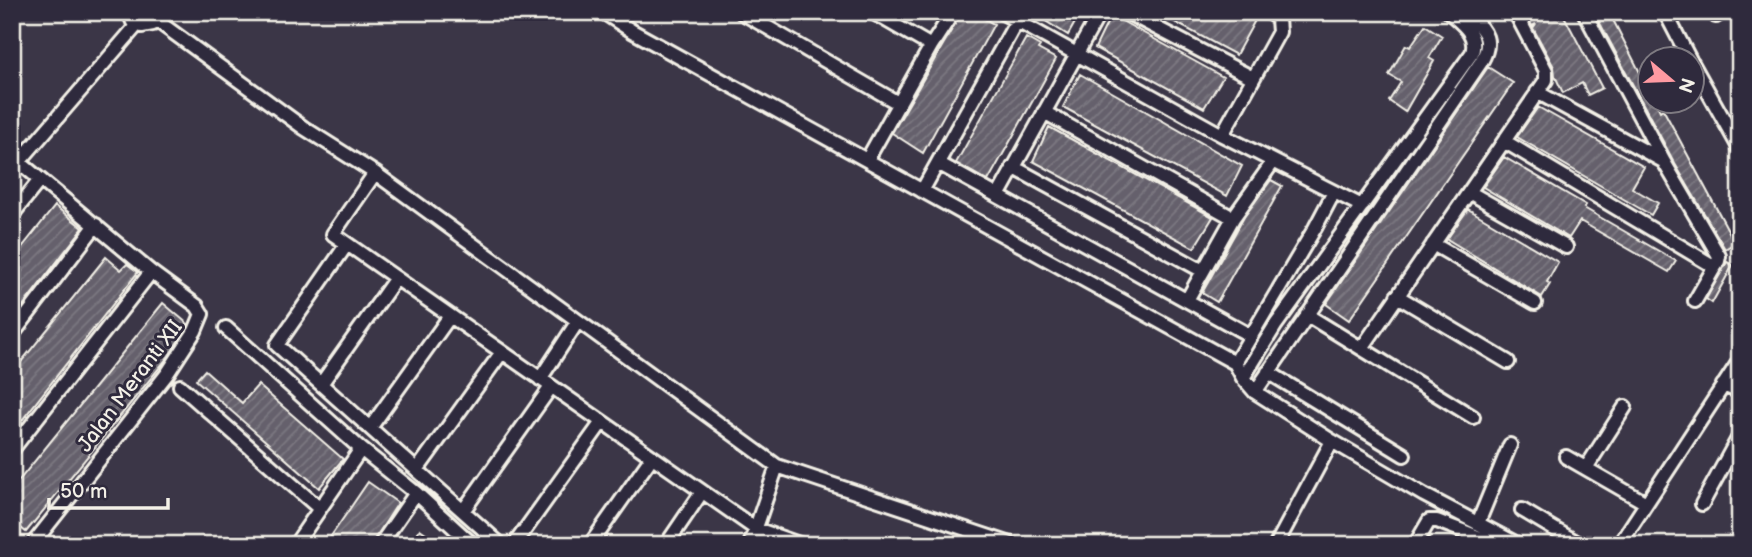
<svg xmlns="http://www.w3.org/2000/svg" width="1752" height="557" viewBox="0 0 1752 557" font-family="'Balsamiq Sans',sans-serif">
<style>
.building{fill:url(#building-hatch);stroke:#f4f1e8;stroke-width:2}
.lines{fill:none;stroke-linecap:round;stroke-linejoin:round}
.minor-casing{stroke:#f4f1e8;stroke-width:18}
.minor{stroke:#2f2a3d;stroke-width:12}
.labels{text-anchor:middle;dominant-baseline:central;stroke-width:6;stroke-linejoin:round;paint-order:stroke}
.street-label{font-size:21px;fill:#f4f1e8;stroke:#2f2a3d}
</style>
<defs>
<pattern id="building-hatch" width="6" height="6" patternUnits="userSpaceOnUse" patternTransform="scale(1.75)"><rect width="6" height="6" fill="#65616c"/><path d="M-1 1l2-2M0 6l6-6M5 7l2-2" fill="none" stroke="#7c7881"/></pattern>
</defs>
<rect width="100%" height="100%" fill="#3b3647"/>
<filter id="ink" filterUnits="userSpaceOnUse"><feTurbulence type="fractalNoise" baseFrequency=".0143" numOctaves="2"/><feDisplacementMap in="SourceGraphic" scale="14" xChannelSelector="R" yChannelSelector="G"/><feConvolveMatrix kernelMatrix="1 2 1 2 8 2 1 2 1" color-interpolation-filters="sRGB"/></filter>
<g filter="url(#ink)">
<!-- building -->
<path class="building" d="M 962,12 L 972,12 L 994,24 L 923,153 L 892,133 Z
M 1031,12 L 1081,12 L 1068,35 Z
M 1156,12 L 1259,12 L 1259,13 L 1236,55 Z
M 1525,12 L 1562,12 L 1602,88 L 1588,95 L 1582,83 L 1563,93 L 1555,76 L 1554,67 L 1533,28 L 1536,24 L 1532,26 Z
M 1594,12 L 1609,12 L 1650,92 L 1650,102 L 1656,102 L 1660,111 L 1663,109 L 1735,243 L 1725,249 L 1675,164 Z
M 1111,15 L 1223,77 L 1204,108 L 1095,48 Z
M 1425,25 L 1442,36 L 1429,58 L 1434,61 L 1405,112 L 1389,101 L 1401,82 L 1389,75 L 1406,45 L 1410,47 Z
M 1026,38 L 1040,46 L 1038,49 L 1056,59 L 988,181 L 956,163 Z
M 1488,67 L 1513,83 L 1349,320 L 1326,304 Z
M 1080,74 L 1242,166 L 1227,196 L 1063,107 Z
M 1538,107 L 1644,167 L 1632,188 L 1658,203 L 1651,215 L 1517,137 Z
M 1049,127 L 1213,217 L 1194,248 L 1033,161 Z
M 1504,157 L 1586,205 L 1584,208 L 1676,261 L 1669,272 L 1580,221 L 1569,238 L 1483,187 Z
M 1271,180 L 1282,186 L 1217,302 L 1202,293 L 1244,217 Z
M 55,206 L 83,228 L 12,320 L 12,260 Z
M 1468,209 L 1558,262 L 1547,282 L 1550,284 L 1542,297 L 1447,239 Z
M 106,257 L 121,270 L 127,264 L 138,272 L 12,433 L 12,373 Z
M 1727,262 L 1733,265 L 1712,303 L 1706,299 Z
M 163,303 L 188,324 L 187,327 L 169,356 L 26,532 L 12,521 L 12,489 Z
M 205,370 L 242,403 L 258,385 L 343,459 L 319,488 L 196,380 Z
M 368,482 L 398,503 L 371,545 L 325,545 Z
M 420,529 L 443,545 L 409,545 Z"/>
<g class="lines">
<!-- minor casing -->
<g class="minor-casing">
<path id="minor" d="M 129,12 L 133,22 L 142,26 L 153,24 L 159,13
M 603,12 L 632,31 L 1235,363 L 1243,378
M 741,12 L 898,103
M 872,12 L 931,46
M 1001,12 L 1222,135 L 1362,206
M 1126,12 L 1253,78
M 1449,12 C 1462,24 1478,34 1472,53 L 1275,326 L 1243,378 L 1255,392 L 1332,441 L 1424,495 L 1519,545
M 1584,12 L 1664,162 L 1719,256 L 1718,261 L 1695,301
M 1665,12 L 1690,60
M 1716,16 L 1722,12
M 156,20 L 304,128 L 375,173 L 777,466 L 1014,545
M 1692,63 L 1740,149
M 1537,92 L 1663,161
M 1044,112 L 1233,218
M 1222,135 L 1279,32 L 1278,19 L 1268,12
M 1504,141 L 1715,267
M 12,156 L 151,272 L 197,306 L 202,314 L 195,331 L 167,374 L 32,545
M 867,160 L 931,46 L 953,12
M 19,162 L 137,25
M 938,163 L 1251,336
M 1013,167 L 1203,271
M 375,173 L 333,234 L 756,529 L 802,545
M 922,191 L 1022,12
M 1469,192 L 1566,247
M 998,196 L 1100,12
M 12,215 L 40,180
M 347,244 L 277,345 L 501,545
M 1433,244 L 1535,303
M 1397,296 L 1508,362
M 1187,300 L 1233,218 L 1273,162
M 1307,315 L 1473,417
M 226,328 L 361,449 L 416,493 L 473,545
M 12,335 L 96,225
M 1362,348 L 1546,80 L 1546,71 L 1515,12
M 1235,363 L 1315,228 L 1334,192
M 1268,372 L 1404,455
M 540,379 L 578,321
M 321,384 L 396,278
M 1723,385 L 1740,392
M 180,386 L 320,509
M 1255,392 L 1481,62 C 1495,38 1483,30 1467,12
M 370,428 L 450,316
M 12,450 L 151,272
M 1566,457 L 1646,503
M 1586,468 L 1625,407
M 417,470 L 502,352
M 1702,504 L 1740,435
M 1522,510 L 1581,545
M 463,511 L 551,387
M 1478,523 L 1510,445
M 295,545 L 361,449
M 380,545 L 416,493
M 514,545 L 602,422
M 590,545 L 652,457
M 666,545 L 702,492
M 750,545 L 777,466
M 1276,545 L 1332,441
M 1415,545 L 1429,521 L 1437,521 L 1491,542
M 1619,545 L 1740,360"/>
</g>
<!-- minor -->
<use href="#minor" class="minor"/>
</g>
</g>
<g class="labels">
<!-- street labels -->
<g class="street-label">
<text transform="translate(130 386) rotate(-53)">Jalan Meranti XII</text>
</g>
</g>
<!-- margin -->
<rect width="1752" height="557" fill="none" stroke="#2f2a3d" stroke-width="42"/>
<rect x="21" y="21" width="1710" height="515" fill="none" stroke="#f4f1e8" stroke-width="2.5" filter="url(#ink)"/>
<!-- north arrow -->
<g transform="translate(1671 80) rotate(109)"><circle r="33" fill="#2f2a3d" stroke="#7e7a81" stroke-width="2"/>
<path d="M0-5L12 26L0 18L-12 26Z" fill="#ff9aa2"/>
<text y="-10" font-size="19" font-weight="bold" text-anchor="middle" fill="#f4f1e8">N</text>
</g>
<!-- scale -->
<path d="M49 498v10h119v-10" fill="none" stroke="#f4f1e8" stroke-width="3.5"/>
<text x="60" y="498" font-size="21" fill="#f4f1e8" stroke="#2f2a3d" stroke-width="5" paint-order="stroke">50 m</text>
</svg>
